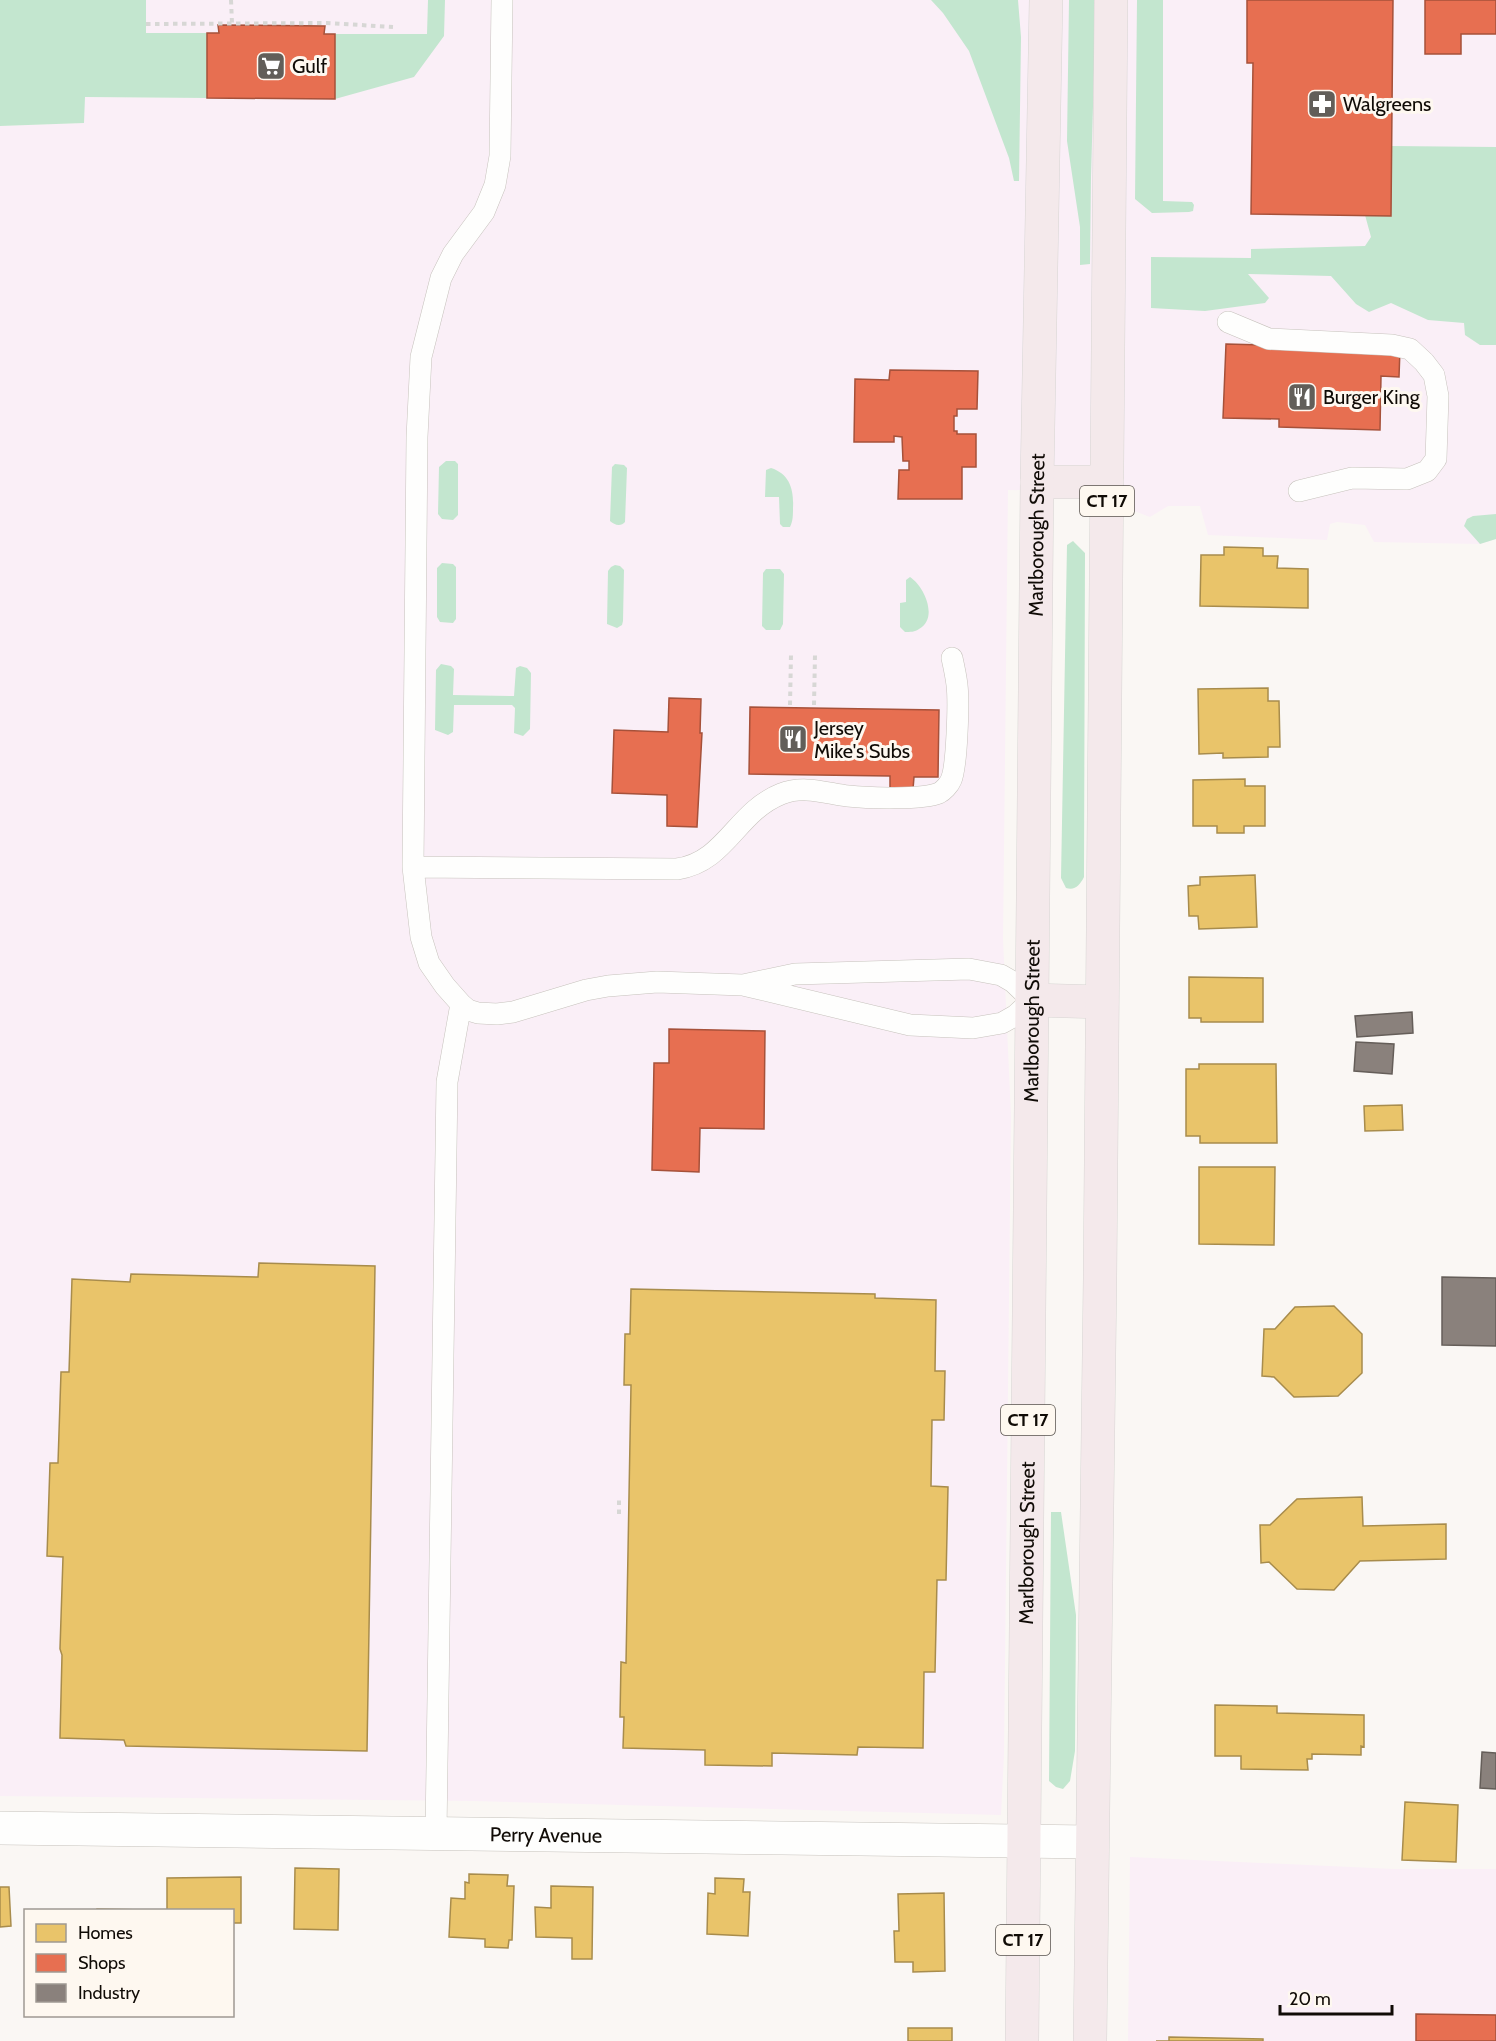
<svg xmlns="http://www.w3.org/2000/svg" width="1496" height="2041" viewBox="0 0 1496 2041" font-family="Cabin,sans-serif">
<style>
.commercial{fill:#faeff7}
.green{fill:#c3e6cf}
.homes{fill:#e9c46a;stroke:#a88c4c;stroke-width:1.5}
.shops{fill:#e76f51;stroke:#a6513a;stroke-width:1.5}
.industry{fill:#8a817c;stroke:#655e59;stroke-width:1.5}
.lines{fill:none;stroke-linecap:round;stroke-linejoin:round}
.service-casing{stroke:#c6c2bc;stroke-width:22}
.minor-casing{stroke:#c6c2bc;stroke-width:34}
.trunk-casing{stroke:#d7d5d3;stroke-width:34}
.path{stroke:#d7d7d5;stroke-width:4;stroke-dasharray:4.5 4.5;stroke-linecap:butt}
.service{stroke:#fefefd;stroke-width:21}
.minor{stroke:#fefefd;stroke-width:33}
.trunk{stroke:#f4e9eb;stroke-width:33}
.labels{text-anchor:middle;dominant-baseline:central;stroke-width:6;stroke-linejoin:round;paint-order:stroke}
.shield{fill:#fef8f0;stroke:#57524c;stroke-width:1.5}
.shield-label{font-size:18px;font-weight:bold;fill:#100b06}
.poi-label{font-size:20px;fill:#100b06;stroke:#fef8f0;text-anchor:start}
.street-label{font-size:20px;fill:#100b06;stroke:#fef8f0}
</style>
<rect width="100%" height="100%" fill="#faf7f4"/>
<!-- commercial -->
<path class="commercial" d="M 146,0 L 1496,0 L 1496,539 L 1480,544 L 1374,542 L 1365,525 L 1337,522 L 1330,524 L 1327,540 L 1208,535 L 1200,506 L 1168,506 L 1150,517 L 1082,491 L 1008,490 L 1003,939 L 1011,1116 L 1004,1754 L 1001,1815 L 473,1801 L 0,1796 L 0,126 L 84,123 L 84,97 L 207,98 L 146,33 Z
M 1130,1857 L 1394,1869 L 1496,1869 L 1496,2041 L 1128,2041 Z"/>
<!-- green -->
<path class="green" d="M 0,0 L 146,0 L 146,33 L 207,33 L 207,98 L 85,97 L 84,123 L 0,126 Z
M 428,0 L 445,0 L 444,36 L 414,77 L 335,99 L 335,34 L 427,34 Z
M 931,0 L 1018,0 L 1021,37 L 1019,181 L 1014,181 L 1009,158 L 969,51 L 943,13 Z
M 1069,0 L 1096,0 L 1091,177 L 1090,264 L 1080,265 L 1080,227 L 1067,141 Z
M 1137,0 L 1163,0 L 1163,201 L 1192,202 L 1194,205 L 1193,211 L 1189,212 L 1152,213 L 1135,199 Z
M 1391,146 L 1496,147 L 1496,345 L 1480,345 L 1465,335 L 1464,323 L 1428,320 L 1391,303 L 1369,312 L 1356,304 L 1331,276 L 1248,274 L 1269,298 L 1265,303 L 1205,311 L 1151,308 L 1151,257 L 1251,258 L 1251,249 L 1365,246 L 1371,237 L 1365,215 Z
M 446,461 L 455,461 L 458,464 L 458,515 L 453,520 L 442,519 L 438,514 L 439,467 Z
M 615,464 L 624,465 L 627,468 L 625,522 C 621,527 614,525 610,521 L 612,467 Z
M 771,468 C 790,474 794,490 793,508 C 793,515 793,521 790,527 L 783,527 L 780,524 L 779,497 L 765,497 L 766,470 Z
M 1496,514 L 1496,539 L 1480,544 L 1464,526 L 1467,519 L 1473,516 Z
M 1073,541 L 1085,553 L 1084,877 C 1080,885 1075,891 1066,888 L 1061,878 L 1067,545 Z
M 442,563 L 453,564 L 456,567 L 456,619 L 453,623 L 440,622 L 437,617 L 437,568 Z
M 615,565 L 620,566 L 624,570 L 623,621 L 622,625 L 617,628 L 607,624 L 608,571 L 611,567 Z
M 766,569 L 780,569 L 784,574 L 783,624 L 780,630 L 766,630 L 762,626 L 763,573 Z
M 910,577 C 924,586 939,618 919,629 C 915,632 910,632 905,632 L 900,627 L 900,603 L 906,602 L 906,580 Z
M 441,664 L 451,666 L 454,669 L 453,695 L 514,696 L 516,668 L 520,666 L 527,668 L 531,673 L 530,729 L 523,736 L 514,733 L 515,708 L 512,705 L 454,705 L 453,732 L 448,735 L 435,730 L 436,670 Z
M 1051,1512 L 1061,1512 L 1076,1615 L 1075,1751 L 1070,1781 L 1063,1789 L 1056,1787 L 1049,1781 Z"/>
<!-- homes -->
<path class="homes" d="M 1224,547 L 1263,548 L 1263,556 L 1278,556 L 1277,568 L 1308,569 L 1308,608 L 1200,606 L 1201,555 L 1224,555 Z
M 1268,688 L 1268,701 L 1279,701 L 1280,747 L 1268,747 L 1268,757 L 1223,758 L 1223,753 L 1199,754 L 1198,689 Z
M 1245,779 L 1245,786 L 1265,786 L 1265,826 L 1244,826 L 1244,833 L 1217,833 L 1217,826 L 1193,826 L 1193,780 Z
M 1255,875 L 1257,927 L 1199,929 L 1198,916 L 1189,916 L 1188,886 L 1200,885 L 1200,877 Z
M 1189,977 L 1263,978 L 1263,1022 L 1201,1022 L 1201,1018 L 1189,1018 Z
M 1199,1064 L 1276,1064 L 1277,1143 L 1200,1143 L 1200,1136 L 1186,1136 L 1186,1069 L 1199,1069 Z
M 1402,1105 L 1403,1130 L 1365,1131 L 1364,1106 Z
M 1199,1167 L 1275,1167 L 1274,1245 L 1199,1244 Z
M 259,1263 L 375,1266 L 367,1751 L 126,1746 L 124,1740 L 60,1738 L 62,1655 L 60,1649 L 63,1557 L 47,1556 L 50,1463 L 58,1463 L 61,1372 L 69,1372 L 72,1279 L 130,1282 L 131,1274 L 258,1277 Z
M 631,1289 L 875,1294 L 875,1298 L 936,1300 L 935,1371 L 945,1371 L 944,1420 L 932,1420 L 931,1486 L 948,1487 L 946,1580 L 937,1580 L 935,1672 L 924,1672 L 923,1748 L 858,1747 L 857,1755 L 772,1753 L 772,1766 L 705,1765 L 705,1750 L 623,1748 L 624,1717 L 620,1717 L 621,1662 L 626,1663 L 631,1385 L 624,1385 L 625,1334 L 630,1334 Z
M 1334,1306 L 1362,1334 L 1362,1373 L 1338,1396 L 1294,1397 L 1274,1377 L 1262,1376 L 1264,1329 L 1275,1329 L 1295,1307 Z
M 1362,1497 L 1363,1526 L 1446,1524 L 1446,1559 L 1360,1561 L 1334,1590 L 1297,1589 L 1269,1562 L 1261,1563 L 1260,1525 L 1270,1525 L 1297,1499 Z
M 1215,1705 L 1277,1706 L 1277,1713 L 1364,1715 L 1364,1747 L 1361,1746 L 1361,1755 L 1312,1754 L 1312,1759 L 1307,1759 L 1308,1770 L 1241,1769 L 1241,1756 L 1215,1756 Z
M 1405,1802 L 1458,1805 L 1456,1862 L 1402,1860 Z
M 295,1868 L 339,1869 L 338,1930 L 294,1929 Z
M 469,1874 L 508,1875 L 507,1886 L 514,1886 L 512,1940 L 509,1940 L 508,1948 L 485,1947 L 485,1939 L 449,1937 L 451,1898 L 465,1899 L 465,1882 L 469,1883 Z
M 241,1877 L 241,1923 L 232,1923 L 232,1910 L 167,1910 L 167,1878 Z
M 715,1878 L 744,1879 L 743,1892 L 750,1892 L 748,1936 L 707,1934 L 708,1893 L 715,1894 Z
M 551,1886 L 593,1887 L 592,1959 L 572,1959 L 572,1938 L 536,1937 L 535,1907 L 551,1908 Z
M 0,1887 L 9,1887 L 11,1926 L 0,1927 Z
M 944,1893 L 945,1971 L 913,1972 L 913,1962 L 895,1962 L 894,1931 L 899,1931 L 898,1894 Z
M 97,1909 L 146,1910 L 97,1910 Z
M 908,2028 L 952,2028 L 952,2041 L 908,2041 Z
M 1169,2037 L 1263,2039 L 1263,2041 L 1156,2041 L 1169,2041 Z"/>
<!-- shops -->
<path class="shops" d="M 1247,0 L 1393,0 L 1391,216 L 1251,214 L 1253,63 L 1247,63 Z
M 1425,0 L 1496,0 L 1496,34 L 1461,34 L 1461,54 L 1425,54 Z
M 218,25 L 325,26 L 324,34 L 335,34 L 335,99 L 207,98 L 207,33 L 219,33 Z
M 1226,344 L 1400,349 L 1399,377 L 1381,376 L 1380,430 L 1279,427 L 1279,419 L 1223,418 Z
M 890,370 L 978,371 L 977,409 L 957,409 L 957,416 L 954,416 L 954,431 L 957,431 L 957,434 L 976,434 L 976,467 L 962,467 L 962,499 L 898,499 L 899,470 L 909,470 L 909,461 L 903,461 L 902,437 L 894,436 L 894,442 L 854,442 L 855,379 L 889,380 Z
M 669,698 L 701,699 L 700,733 L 702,733 L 697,827 L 667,826 L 667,795 L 612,793 L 614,730 L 668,732 Z
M 750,707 L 939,710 L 938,777 L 914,777 L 913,789 L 890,789 L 890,776 L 749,774 Z
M 669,1029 L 765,1031 L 764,1129 L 700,1128 L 699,1172 L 652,1170 L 654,1063 L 669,1063 Z
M 1416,2014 L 1496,2015 L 1496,2041 L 1416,2041 Z"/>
<!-- industry -->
<path class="industry" d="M 1412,1012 L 1413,1033 L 1357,1037 L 1355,1016 Z
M 1356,1042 L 1394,1044 L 1392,1074 L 1354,1071 Z
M 1442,1277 L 1496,1278 L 1496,1346 L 1442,1345 Z
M 1482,1752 L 1496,1753 L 1496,1789 L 1480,1788 Z"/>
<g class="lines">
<!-- service casing -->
<g class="service-casing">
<path id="service" d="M 502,0 L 500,156 L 495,185 L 484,212 L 453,254 L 441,278 L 421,357 L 417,437 L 413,867 L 421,937 L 429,963 L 445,986 L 461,1004 L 468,1010 L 478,1013 L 497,1014 L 513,1012 L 586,990 L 608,986 L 657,982 L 743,985 L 910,1025 L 973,1028 L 1002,1023 L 1016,1015 L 1032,1000 L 1013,982 L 1001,975 L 969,969 L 795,974 L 743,985
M 1228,322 L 1269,339 L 1392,345 L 1410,349 L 1424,362 L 1434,375 L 1438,396 L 1436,459 L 1427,471 L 1407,479 L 1352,478 L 1299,491
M 413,867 L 677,869 C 726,862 736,812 781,794 C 804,785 825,793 848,796 C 865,798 924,800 939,793 C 943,791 949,785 951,780 C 957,767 959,702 957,685 C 956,676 954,667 952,658
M 436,1833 L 447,1082 L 461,1004"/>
</g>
<!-- minor casing -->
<g class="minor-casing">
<g id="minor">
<path id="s1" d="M 0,1828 L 1091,1842"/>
</g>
</g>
<!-- trunk casing -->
<g class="trunk-casing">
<g id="trunk">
<path d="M 1037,482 L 1107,482"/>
<path d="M 1032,1000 L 1102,1002"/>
<path id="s2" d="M 1022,2041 L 1037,482 L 1046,0"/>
<path d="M 1090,2041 L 1100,1278 L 1111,0"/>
</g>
</g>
<!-- path -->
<path class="path" d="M 231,0 L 232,23
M 146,24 L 327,23 L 393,27
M 790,705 L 791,655
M 814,705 L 815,655
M 619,1514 L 619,1498"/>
<!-- service -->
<use href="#service" class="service"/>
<!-- minor -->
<use href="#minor" class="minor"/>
<!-- trunk -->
<use href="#trunk" class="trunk"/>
</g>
<!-- icons -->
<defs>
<g id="supermarket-square" transform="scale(1.5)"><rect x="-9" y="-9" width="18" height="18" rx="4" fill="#625e59" stroke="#fef8f0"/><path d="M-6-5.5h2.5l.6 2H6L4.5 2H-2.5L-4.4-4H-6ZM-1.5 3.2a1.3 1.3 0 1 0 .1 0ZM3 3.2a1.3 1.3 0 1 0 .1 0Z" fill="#fff"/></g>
<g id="pharmacy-square" transform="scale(1.5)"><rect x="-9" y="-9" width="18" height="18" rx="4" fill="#625e59" stroke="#fef8f0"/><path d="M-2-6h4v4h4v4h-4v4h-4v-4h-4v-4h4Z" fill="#fff"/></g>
<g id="restaurant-square" transform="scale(1.5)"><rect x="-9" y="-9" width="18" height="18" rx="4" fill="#625e59" stroke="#fef8f0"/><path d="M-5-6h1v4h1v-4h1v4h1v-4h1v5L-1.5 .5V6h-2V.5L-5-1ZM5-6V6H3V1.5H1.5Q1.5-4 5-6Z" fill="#fff"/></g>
</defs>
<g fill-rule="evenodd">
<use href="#supermarket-square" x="271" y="66"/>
<use href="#pharmacy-square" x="1322" y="104"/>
<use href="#restaurant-square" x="1302" y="397"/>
<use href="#restaurant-square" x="793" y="739"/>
</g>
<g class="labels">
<!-- shield labels -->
<g class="shield">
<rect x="1080" y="486" width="54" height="30" rx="4.5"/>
<rect x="1001" y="1405" width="54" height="30" rx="4.5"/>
<rect x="996" y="1925" width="54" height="30" rx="4.5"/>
</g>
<g class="shield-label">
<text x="1107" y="501">CT 17</text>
<text x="1028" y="1420">CT 17</text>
<text x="1023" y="1940">CT 17</text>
</g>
<!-- poi labels -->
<g class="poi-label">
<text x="292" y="66">Gulf</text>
<text x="1343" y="104">Walgreens</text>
<text x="1323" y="397">Burger King</text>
<text x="814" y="728">Jersey<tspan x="814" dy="23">Mike's Subs</tspan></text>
</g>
<!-- street labels -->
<g class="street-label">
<text stroke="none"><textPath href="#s2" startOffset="1506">Marlborough Street</textPath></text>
<text stroke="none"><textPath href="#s2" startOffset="1020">Marlborough Street</textPath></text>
<text stroke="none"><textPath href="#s2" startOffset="498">Marlborough Street</textPath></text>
<text stroke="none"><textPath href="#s1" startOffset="546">Perry Avenue</textPath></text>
</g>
</g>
<!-- legend -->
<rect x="24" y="1909" width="210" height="108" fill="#fef8f0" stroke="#9f9992" stroke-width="1.5"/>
<rect x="36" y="1924" width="30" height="18" fill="#e9c46a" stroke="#9f9992" stroke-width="1.5"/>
<text x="78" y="1939" font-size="18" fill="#100b06">Homes</text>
<rect x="36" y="1954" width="30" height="18" fill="#e76f51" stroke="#9f9992" stroke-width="1.5"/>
<text x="78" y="1969" font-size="18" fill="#100b06">Shops</text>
<rect x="36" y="1984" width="30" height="18" fill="#8a817c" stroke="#9f9992" stroke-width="1.5"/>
<text x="78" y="1999" font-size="18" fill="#100b06">Industry</text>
<!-- scale -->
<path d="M1280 2005v9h112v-9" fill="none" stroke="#100b06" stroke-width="3"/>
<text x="1289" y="2005" font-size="18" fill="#100b06" stroke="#fef8f0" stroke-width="4.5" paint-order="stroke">20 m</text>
</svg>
